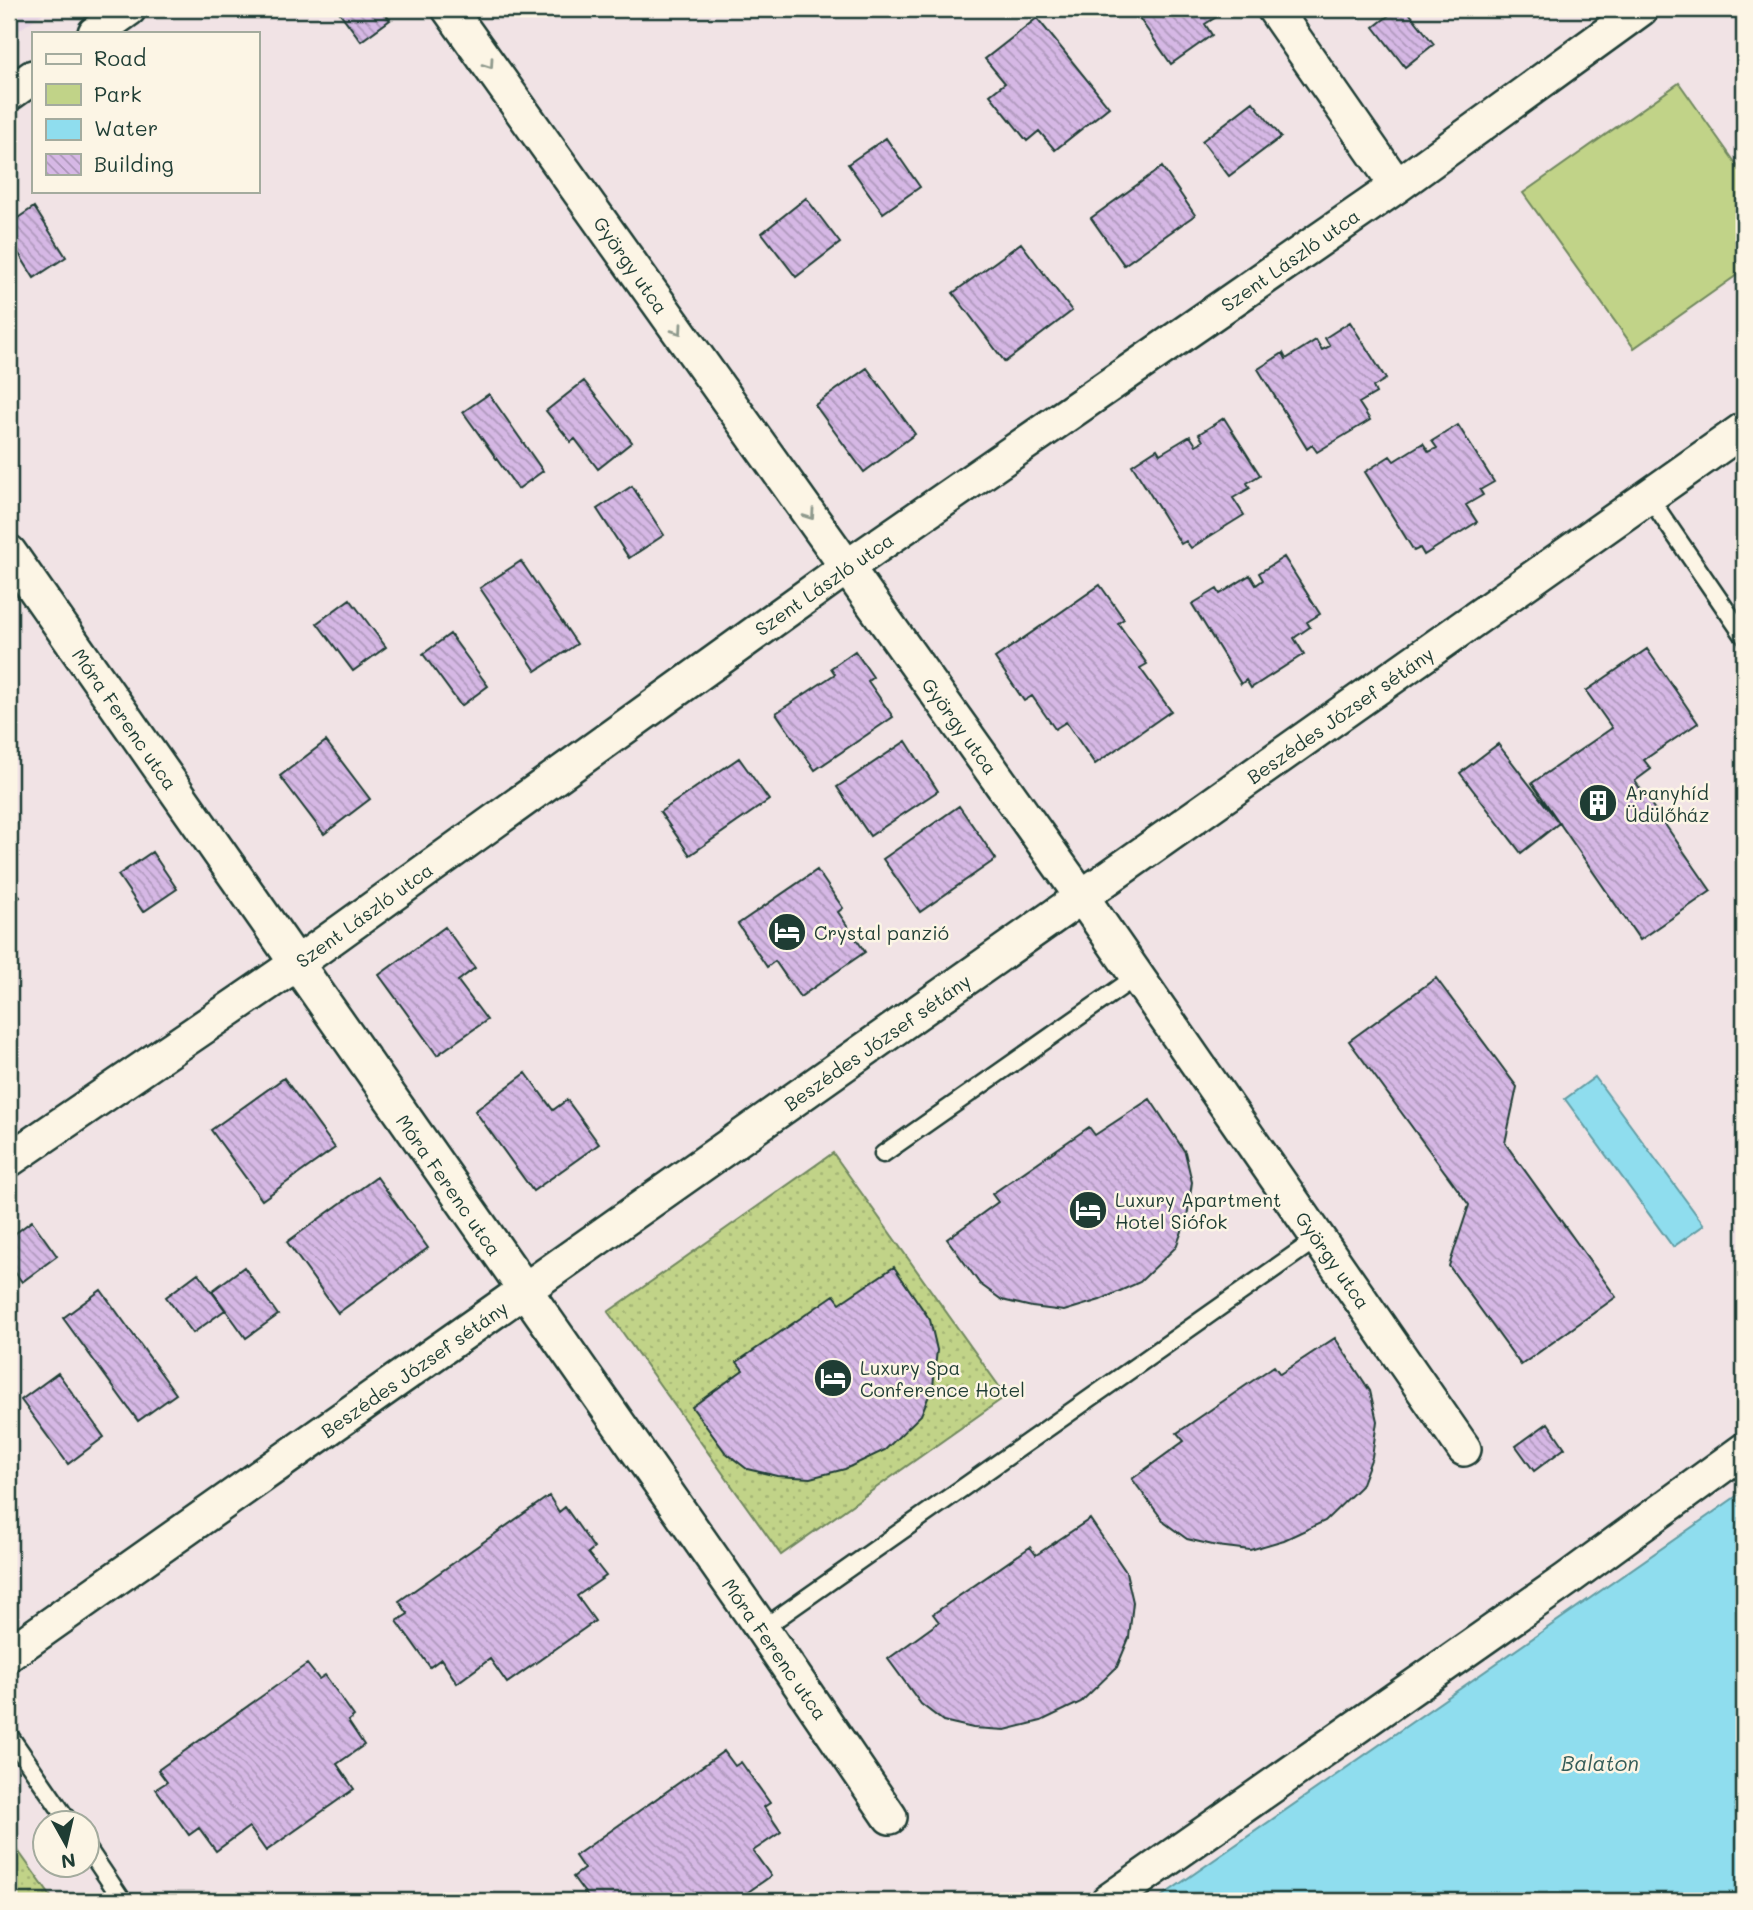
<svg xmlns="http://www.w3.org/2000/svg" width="1753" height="1910" viewBox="0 0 1753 1910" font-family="Mali,sans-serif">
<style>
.built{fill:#e9d6e5}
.grass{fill:url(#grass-dots);stroke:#70885e;stroke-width:2}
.park{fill:#c1d388;stroke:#70885e;stroke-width:2}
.water{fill:#8fddee;stroke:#629da4;stroke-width:2}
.building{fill:url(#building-back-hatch);stroke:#1f3d34;stroke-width:2}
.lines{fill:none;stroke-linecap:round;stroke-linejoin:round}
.lane-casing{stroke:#1f3d34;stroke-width:21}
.street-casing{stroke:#1f3d34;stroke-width:38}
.lane{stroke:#fcf5e5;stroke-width:16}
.street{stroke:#fcf5e5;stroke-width:33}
.oneway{stroke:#8e998c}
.labels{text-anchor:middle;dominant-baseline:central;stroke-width:5;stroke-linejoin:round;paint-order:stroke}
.street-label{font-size:19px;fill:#1f3d34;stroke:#fcf5e5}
.poi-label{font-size:19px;fill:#1f3d34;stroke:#fcf5e5;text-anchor:start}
.water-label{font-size:21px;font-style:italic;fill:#355d59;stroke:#fcf5e5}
</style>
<defs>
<pattern id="grass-dots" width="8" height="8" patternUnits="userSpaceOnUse" patternTransform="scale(1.75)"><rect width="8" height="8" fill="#c1d388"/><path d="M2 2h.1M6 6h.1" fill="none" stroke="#a5b676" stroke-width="1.8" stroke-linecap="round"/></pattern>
<pattern id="building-back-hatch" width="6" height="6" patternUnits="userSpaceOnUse" patternTransform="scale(1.75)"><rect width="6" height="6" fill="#d6b8e5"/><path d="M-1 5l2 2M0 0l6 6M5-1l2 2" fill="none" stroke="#ad97ba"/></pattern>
</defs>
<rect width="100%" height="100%" fill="#f1e3e5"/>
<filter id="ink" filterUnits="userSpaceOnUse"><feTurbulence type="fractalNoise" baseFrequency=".0143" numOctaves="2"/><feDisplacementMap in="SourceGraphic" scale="14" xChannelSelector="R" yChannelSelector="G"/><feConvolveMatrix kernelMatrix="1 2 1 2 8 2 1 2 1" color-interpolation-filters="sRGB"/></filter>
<g filter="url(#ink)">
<!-- built -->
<path class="built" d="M 9,9 L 49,9 L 9,37 Z"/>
<!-- grass -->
<path class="grass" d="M 833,1153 L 1006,1396 L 781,1555 L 608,1312 Z
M 9,1838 L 54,1901 L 9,1901 Z"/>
<!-- park -->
<path class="park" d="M 1679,83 L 1744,175 L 1744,270 L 1634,348 L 1523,193 Z"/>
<!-- water -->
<path class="water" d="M 1595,1077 L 1704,1225 L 1673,1247 L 1565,1099 Z
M 1744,1491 L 1744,1901 L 1155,1901 Z"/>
<!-- building -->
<path class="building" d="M 337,9 L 381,9 L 390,20 L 361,41 Z
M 1133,9 L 1213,9 L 1218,16 L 1205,24 L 1212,35 L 1171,64 Z
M 1397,9 L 1406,9 L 1434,44 L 1405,67 L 1374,27 Z
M 1037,18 L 1109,107 L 1055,150 L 1039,131 L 1027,141 L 990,95 L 1005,83 L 985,59 Z
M 1253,102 L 1281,137 L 1229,176 L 1202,141 Z
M 886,138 L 920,187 L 883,213 L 848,164 Z
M 1162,167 L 1195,215 L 1124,265 L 1091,218 Z
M 806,198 L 840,243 L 796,277 L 762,233 Z
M 34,207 L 66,257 L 34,278 L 9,238 L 9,224 Z
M 1021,243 L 1072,311 L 1005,362 L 953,293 Z
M 1350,322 L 1386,379 L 1373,387 L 1376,393 L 1359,403 L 1370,420 L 1317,452 L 1312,445 L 1307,449 L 1258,369 L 1283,353 L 1286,359 L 1316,340 L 1322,350 L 1330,346 L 1325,338 Z
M 867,368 L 915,434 L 864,472 L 815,405 Z
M 584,381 L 632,442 L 598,469 L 575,439 L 571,442 L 546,411 Z
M 489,394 L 543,471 L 518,489 L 463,412 Z
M 1224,418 L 1260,475 L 1247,483 L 1250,488 L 1233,498 L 1244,515 L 1191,548 L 1186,541 L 1181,544 L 1132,465 L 1157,449 L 1160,454 L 1190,436 L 1196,445 L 1203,441 L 1199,434 Z
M 1458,425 L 1494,482 L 1480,490 L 1483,495 L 1466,505 L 1477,522 L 1424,555 L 1420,548 L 1414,551 L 1365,472 L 1390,456 L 1394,461 L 1423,443 L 1429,452 L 1437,448 L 1432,441 Z
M 632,486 L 664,535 L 629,558 L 597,509 Z
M 1284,557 L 1320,614 L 1307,622 L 1310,627 L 1294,638 L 1304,654 L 1251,688 L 1246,680 L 1241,684 L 1192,604 L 1217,589 L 1220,594 L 1250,575 L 1256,585 L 1263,580 L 1259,573 Z
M 521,561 L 577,644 L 536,671 L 480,588 Z
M 1100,585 L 1124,619 L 1118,623 L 1147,664 L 1140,668 L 1171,711 L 1095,764 L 1066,722 L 1055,729 L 1032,696 L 1024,701 L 995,658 Z
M 350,599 L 386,647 L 353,671 L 317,623 Z
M 450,634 L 488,686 L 461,706 L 423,654 Z
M 1647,649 L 1698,723 L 1644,760 L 1651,769 L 1635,781 L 1711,891 L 1640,940 L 1532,783 L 1612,728 L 1586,691 Z
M 855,651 L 873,677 L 868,681 L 893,717 L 815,770 L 776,713 L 835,674 L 831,668 Z
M 326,741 L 370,799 L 324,834 L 280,776 Z
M 906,741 L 938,791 L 870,836 L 837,787 Z
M 1498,744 L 1559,823 L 1521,853 L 1460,773 Z
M 739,758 L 769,800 L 690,855 L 660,812 Z
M 959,806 L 996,859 L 920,912 L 883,859 Z
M 152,852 L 177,889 L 143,912 L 118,875 Z
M 817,870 L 843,908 L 838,912 L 865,952 L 800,997 L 775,961 L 767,967 L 738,924 Z
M 9,882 L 20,897 L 9,906 Z
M 445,927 L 475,968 L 458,981 L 487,1020 L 437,1055 L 379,975 Z
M 1436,978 L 1517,1087 L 1505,1143 L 1616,1297 L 1521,1365 L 1449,1266 L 1469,1205 L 1349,1041 Z
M 526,1073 L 553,1110 L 567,1100 L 599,1144 L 533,1191 L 475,1111 Z
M 284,1078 L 335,1148 L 262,1200 L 211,1130 Z
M 1150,1099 L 1185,1152 L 1192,1182 L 1187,1218 L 1176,1247 L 1140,1282 L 1100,1300 L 1064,1311 L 1032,1307 L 1002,1300 L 980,1284 L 947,1239 L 998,1202 L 992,1194 L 1089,1127 L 1095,1135 Z
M 377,1177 L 428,1248 L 338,1313 L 287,1242 Z
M 32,1221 L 57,1256 L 22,1282 L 9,1264 L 9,1238 Z
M 244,1267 L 278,1315 L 246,1338 L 212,1291 Z
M 894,1267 L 930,1320 L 937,1350 L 933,1386 L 921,1415 L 885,1450 L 845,1469 L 810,1478 L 777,1476 L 747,1469 L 725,1452 L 692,1407 L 743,1370 L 737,1362 L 834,1295 L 840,1303 Z
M 198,1273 L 225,1310 L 193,1333 L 166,1297 Z
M 101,1290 L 176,1394 L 138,1421 L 63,1318 Z
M 1335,1338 L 1370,1391 L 1377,1421 L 1372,1457 L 1361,1486 L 1325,1521 L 1284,1540 L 1250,1550 L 1217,1546 L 1187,1539 L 1165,1523 L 1132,1479 L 1184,1441 L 1177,1433 L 1274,1366 L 1280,1374 Z
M 58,1373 L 104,1437 L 68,1464 L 21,1400 Z
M 1548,1423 L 1565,1448 L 1534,1471 L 1516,1446 Z
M 549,1496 L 559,1512 L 565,1507 L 594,1548 L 588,1553 L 606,1576 L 577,1596 L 595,1621 L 507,1683 L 490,1659 L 457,1683 L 441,1659 L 430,1667 L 397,1621 L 408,1614 L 399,1601 Z
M 1090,1519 L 1126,1572 L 1133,1602 L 1129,1638 L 1117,1667 L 1081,1702 L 1041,1721 L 1005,1730 L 973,1728 L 943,1721 L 921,1704 L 888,1659 L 939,1622 L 933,1614 L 1030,1547 L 1036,1555 Z
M 307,1664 L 319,1679 L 325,1675 L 354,1716 L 348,1721 L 364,1745 L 337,1764 L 354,1789 L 266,1851 L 249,1827 L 216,1851 L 199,1828 L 189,1835 L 156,1789 L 167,1782 L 158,1770 Z
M 724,1751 L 735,1766 L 741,1762 L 770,1803 L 764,1807 L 781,1832 L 753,1851 L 771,1876 L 735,1901 L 591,1901 L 573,1877 L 584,1869 L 575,1856 Z"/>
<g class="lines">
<!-- lane casing -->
<g class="lane-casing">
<path id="lane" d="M 1649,497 L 1744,636
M 883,1154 L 1137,976
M 762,1629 L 1318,1238
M 9,1735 L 69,1822
M 88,1849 L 123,1901"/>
</g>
<!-- street casing -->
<g class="street-casing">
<path id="street" d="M 449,9 L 1082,897 L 1464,1449
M 1274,9 L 1397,186
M 95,33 L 129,9
M 9,94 L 33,77
M 9,552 L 762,1629 L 890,1817
M 9,1160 L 296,964 L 847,567 L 1397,186 L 1641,9
M 9,1654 L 1744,429
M 1108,1901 L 1566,1580 L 1744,1450"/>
</g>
<!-- lane -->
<use href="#lane" class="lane"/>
<!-- street -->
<use href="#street" class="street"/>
</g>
<!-- one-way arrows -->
<defs><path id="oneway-chevron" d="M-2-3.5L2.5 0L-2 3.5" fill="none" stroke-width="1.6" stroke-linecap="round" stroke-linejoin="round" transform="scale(1.75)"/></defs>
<g class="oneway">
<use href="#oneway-chevron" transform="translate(489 64) rotate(55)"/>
<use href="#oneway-chevron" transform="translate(678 330) rotate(55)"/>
<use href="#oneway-chevron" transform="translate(810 515) rotate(55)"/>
</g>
</g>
<!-- icons -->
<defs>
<g id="building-disc" transform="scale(2.0125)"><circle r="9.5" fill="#1f3d34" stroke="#fcf5e5"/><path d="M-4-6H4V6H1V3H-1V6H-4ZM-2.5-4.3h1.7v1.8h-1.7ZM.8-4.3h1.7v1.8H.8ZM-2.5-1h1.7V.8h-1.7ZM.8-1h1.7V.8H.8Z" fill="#fff"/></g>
<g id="hotel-disc" transform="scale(2.0125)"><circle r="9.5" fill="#1f3d34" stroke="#fcf5e5"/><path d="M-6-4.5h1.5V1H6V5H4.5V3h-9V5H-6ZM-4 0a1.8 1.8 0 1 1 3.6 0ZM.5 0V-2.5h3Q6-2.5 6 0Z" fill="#fff"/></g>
</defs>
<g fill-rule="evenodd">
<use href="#building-disc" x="1598" y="803"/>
<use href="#hotel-disc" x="787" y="932"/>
<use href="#hotel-disc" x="1088" y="1210"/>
<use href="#hotel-disc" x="833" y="1378"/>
</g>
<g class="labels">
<!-- street labels -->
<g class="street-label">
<text transform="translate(1290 260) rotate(-35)">Szent László utca</text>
<text transform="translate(631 265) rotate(55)">György utca</text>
<text transform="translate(824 584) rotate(-35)">Szent László utca</text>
<text transform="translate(1340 715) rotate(-35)">Beszédes József sétány</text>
<text transform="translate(125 719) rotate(55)">Móra Ferenc utca</text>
<text transform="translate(960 726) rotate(54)">György utca</text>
<text transform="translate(364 915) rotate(-36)">Szent László utca</text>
<text transform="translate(877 1042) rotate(-35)">Beszédes József sétány</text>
<text transform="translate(449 1185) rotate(55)">Móra Ferenc utca</text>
<text transform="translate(1333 1260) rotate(55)">György utca</text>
<text transform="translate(414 1369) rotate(-35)">Beszédes József sétány</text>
<text transform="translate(775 1649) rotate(55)">Móra Ferenc utca</text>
</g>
<!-- poi labels -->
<g class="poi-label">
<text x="1625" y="792">Aranyhíd<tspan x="1625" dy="22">Üdülőház</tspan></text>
<text x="814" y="932">Crystal panzió</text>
<text x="1115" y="1199">Luxury Apartment<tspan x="1115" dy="22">Hotel Siófok</tspan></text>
<text x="860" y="1367">Luxury Spa<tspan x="860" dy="22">Conference Hotel</tspan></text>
</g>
<!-- water labels -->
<g class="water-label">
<text x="1600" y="1762">Balaton</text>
</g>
</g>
<!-- margin -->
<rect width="1753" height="1910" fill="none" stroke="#fcf5e5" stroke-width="35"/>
<rect x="18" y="18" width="1718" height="1875" fill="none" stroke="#1f3d34" stroke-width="2.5" filter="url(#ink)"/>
<!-- legend -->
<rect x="32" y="32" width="228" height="161" fill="#fcf5e5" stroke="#a4ab9e" stroke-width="2"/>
<rect x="46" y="54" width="35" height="10" fill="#fcf5e5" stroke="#a4ab9e" stroke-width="2"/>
<text x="94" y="66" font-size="21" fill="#1f3d34">Road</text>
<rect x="46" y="84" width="35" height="21" fill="#c1d388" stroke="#a4ab9e" stroke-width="2"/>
<text x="94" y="102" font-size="21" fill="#1f3d34">Park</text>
<rect x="46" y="119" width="35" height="21" fill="#8fddee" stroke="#a4ab9e" stroke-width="2"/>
<text x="94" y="136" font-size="21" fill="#1f3d34">Water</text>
<rect x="46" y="154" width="35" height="21" fill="url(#building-back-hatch)" stroke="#a4ab9e" stroke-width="2"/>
<text x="94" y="172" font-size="21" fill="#1f3d34">Building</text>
<!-- north arrow -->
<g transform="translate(66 1844) rotate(172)"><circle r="33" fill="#fcf5e5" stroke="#a4ab9e" stroke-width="2"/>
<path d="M0-5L12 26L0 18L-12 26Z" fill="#1f3d34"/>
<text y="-10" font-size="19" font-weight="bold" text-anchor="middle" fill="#1f3d34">N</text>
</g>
</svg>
